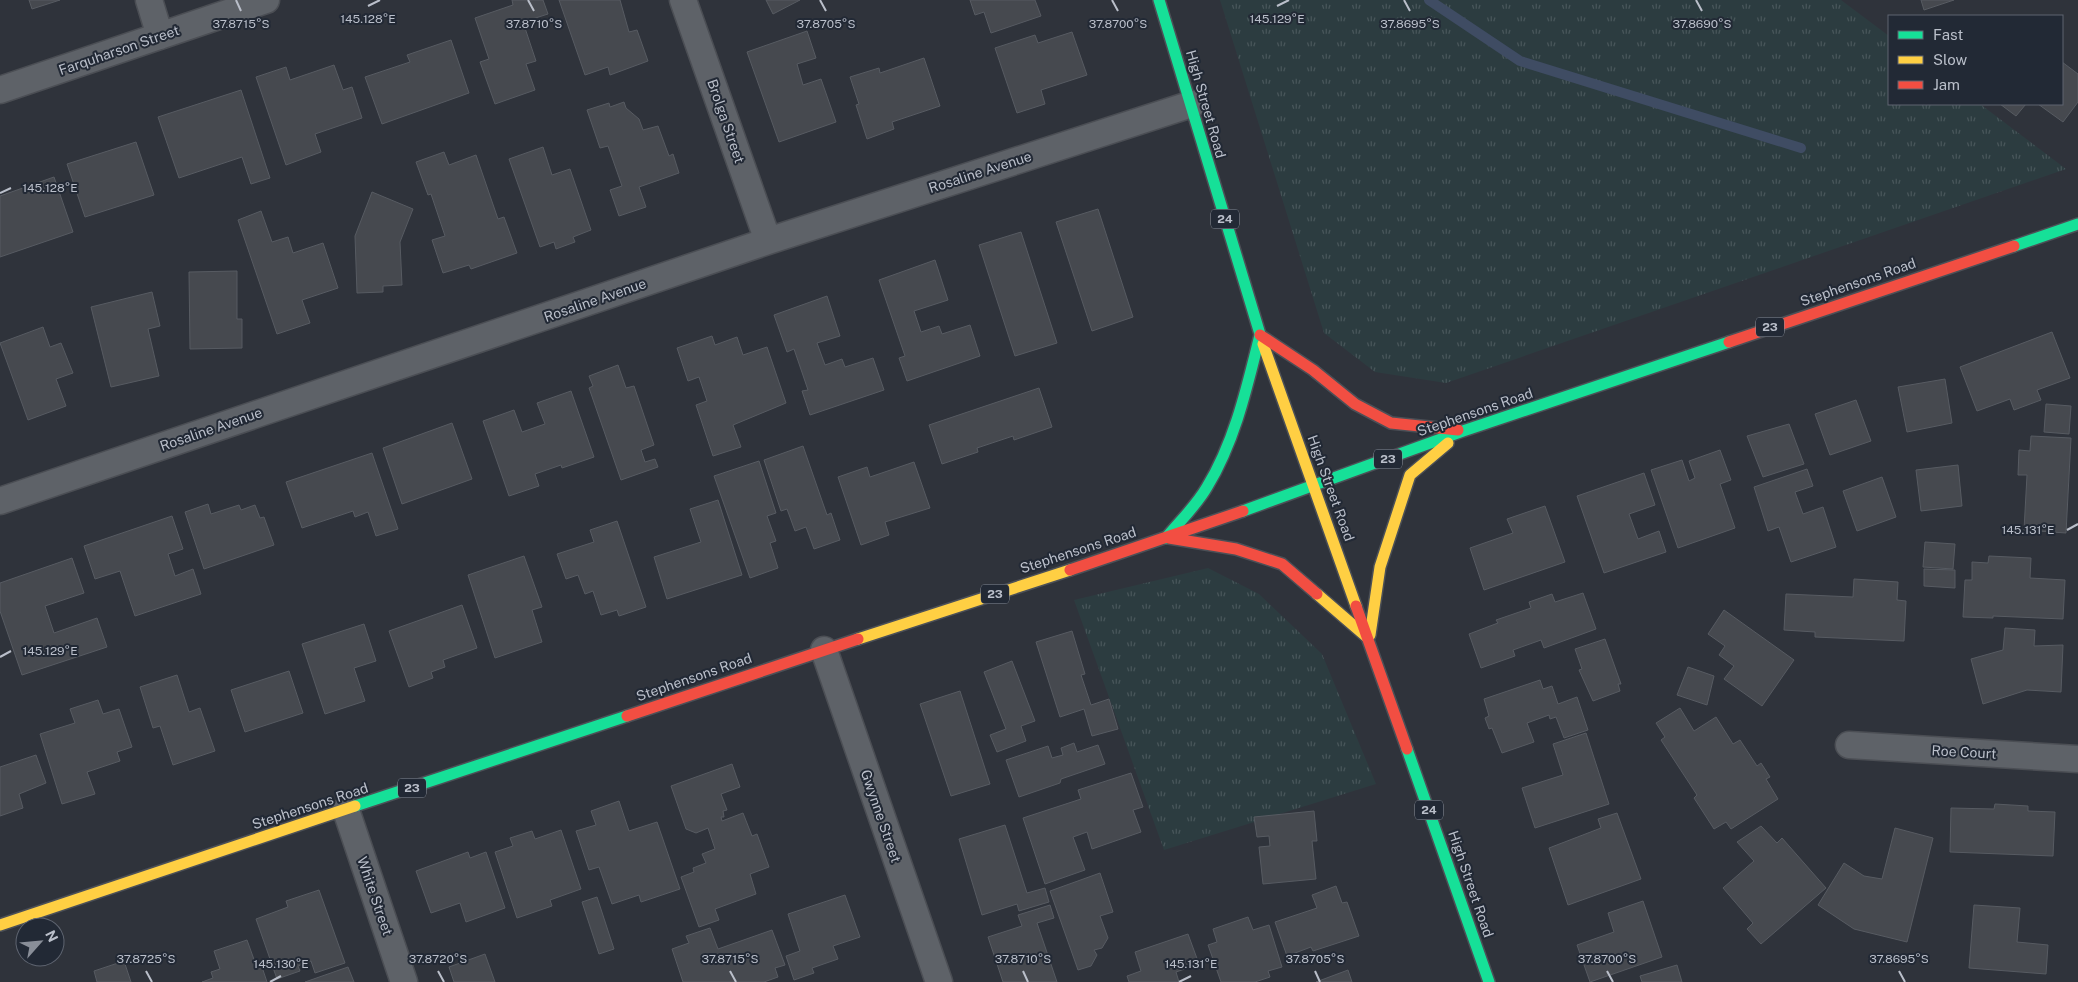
<svg xmlns="http://www.w3.org/2000/svg" width="2078" height="982" viewBox="0 0 2078 982" font-family="'Public Sans',sans-serif">
<style>
.park{fill:url(#park-tufts)}
.lines{fill:none;stroke-linecap:round;stroke-linejoin:round}
.stream{stroke:#3f4c63;stroke-width:10}
.building{fill:#46494f;stroke:#575b62}
.street-casing{stroke:#4b4e54;stroke-width:29}
.fast-casing{stroke:#4c5057;stroke-width:14}
.slow-casing{stroke:#4c5057;stroke-width:14}
.jam-casing{stroke:#4c5057;stroke-width:14}
.street{stroke:#5e6268;stroke-width:26}
.fast{stroke:#16e098;stroke-width:11}
.slow{stroke:#ffcf43;stroke-width:11}
.jam{stroke:#f24e42;stroke-width:11}
.ticks{fill:none;stroke:#babfca;stroke-width:2}
.labels{text-anchor:middle;dominant-baseline:central;stroke-width:4;stroke-linejoin:round;paint-order:stroke}
.shield{fill:#222935;stroke:#8c929d;stroke-width:1}
.shield-label{font-size:12px;font-weight:bold;fill:#babfca}
.street-label{font-size:14px;fill:#babfca;stroke:#222935}
.ticks-label{font-size:12px;text-anchor:middle;fill:#babfca;stroke:#222935;stroke-width:4;stroke-linejoin:round;paint-order:stroke}
</style>
<defs>
<pattern id="park-tufts" width="24" height="20" patternUnits="userSpaceOnUse" patternTransform="scale(1.25)"><rect width="24" height="20" fill="#2c3c40"/><path d="M3 7l-1-3M5 7V3M7 7l1-3M15 17l-1-3M17 17v-4M19 17l1-3" fill="none" stroke="#48565a"/></pattern>
</defs>
<rect width="100%" height="100%" fill="#2f333b"/>
<!-- park -->
<path class="park" d="M 1220,0 L 1841,0 L 1889,36 L 1889,104 L 1980,104 L 2066,169 L 1446,383 L 1375,372 L 1324,333 Z
M 1208,568 L 1259,594 L 1322,654 L 1376,784 L 1164,850 L 1074,600 Z"/>
<g class="lines">
<!-- stream -->
<path class="stream" d="M 1429,0 L 1520,61 L 1801,148"/>
</g>
<!-- building -->
<path class="building" d="M 29,0 L 60,0 L 32,9 Z
M 512,0 L 543,0 L 548,14 L 523,22 L 536,61 L 526,64 L 535,90 L 495,104 L 480,62 L 489,59 L 475,18 L 513,5 Z
M 559,0 L 620,0 L 629,32 L 637,30 L 648,61 L 610,75 L 608,67 L 585,75 Z
M 766,0 L 800,0 L 773,14 Z
M 970,0 L 1035,0 L 1041,16 L 991,33 L 984,12 L 975,15 Z
M 1921,0 L 1954,0 L 1924,10 Z
M 807,31 L 816,58 L 797,64 L 803,85 L 821,79 L 836,122 L 779,142 L 747,52 Z
M 1072,32 L 1087,75 L 1041,90 L 1045,104 L 1017,113 L 995,48 L 1035,35 L 1038,43 Z
M 451,40 L 469,93 L 382,124 L 365,77 L 410,62 L 407,55 Z
M 924,58 L 940,106 L 892,122 L 894,129 L 867,139 L 856,105 L 859,104 L 850,77 L 879,68 L 880,73 Z
M 2062,62 L 2078,74 L 2078,102 L 2063,122 L 2038,104 L 2062,104 Z
M 334,65 L 343,90 L 352,87 L 362,118 L 315,134 L 321,152 L 286,165 L 256,77 L 286,67 L 290,80 Z
M 241,90 L 270,178 L 251,184 L 242,157 L 179,178 L 158,117 Z
M 624,102 L 626,108 L 639,119 L 643,130 L 658,126 L 669,156 L 673,154 L 679,173 L 639,187 L 646,207 L 619,216 L 610,190 L 622,186 L 608,146 L 600,148 L 587,110 L 609,103 L 610,107 Z
M 2000,104 L 2026,104 L 2016,116 Z
M 136,142 L 154,195 L 85,217 L 67,164 Z
M 543,147 L 552,175 L 570,169 L 591,230 L 573,237 L 575,242 L 556,249 L 554,242 L 540,247 L 509,159 Z
M 444,152 L 449,165 L 476,155 L 498,219 L 504,217 L 517,253 L 471,269 L 469,265 L 443,273 L 432,240 L 445,236 L 431,194 L 428,195 L 416,162 Z
M 54,177 L 73,232 L 0,257 L 0,196 Z
M 372,192 L 413,209 L 400,242 L 402,285 L 383,286 L 383,292 L 357,293 L 355,236 Z
M 1098,209 L 1133,317 L 1092,331 L 1056,222 Z
M 261,211 L 272,242 L 288,237 L 293,253 L 323,243 L 338,288 L 302,300 L 310,323 L 277,334 L 238,220 Z
M 1021,232 L 1057,343 L 1015,356 L 979,245 Z
M 935,260 L 948,300 L 914,311 L 921,332 L 939,326 L 942,334 L 970,325 L 980,356 L 907,381 L 899,358 L 905,356 L 879,280 Z
M 237,271 L 237,319 L 242,319 L 242,348 L 190,349 L 189,272 Z
M 152,292 L 160,326 L 148,329 L 159,376 L 111,387 L 91,307 Z
M 827,296 L 840,336 L 817,343 L 825,365 L 842,359 L 845,367 L 873,358 L 884,390 L 810,415 L 802,391 L 808,390 L 794,349 L 787,352 L 774,315 Z
M 43,327 L 50,347 L 61,343 L 73,373 L 56,379 L 66,406 L 28,420 L 0,343 Z
M 2052,332 L 2070,378 L 2037,390 L 2041,400 L 2014,410 L 2010,399 L 1977,411 L 1960,367 Z
M 712,336 L 715,345 L 737,337 L 743,355 L 767,347 L 786,403 L 733,425 L 741,447 L 713,456 L 696,405 L 707,401 L 699,377 L 688,381 L 677,348 Z
M 618,365 L 626,388 L 634,386 L 654,445 L 641,450 L 645,462 L 655,459 L 658,467 L 621,480 L 589,388 L 593,386 L 589,376 Z
M 1945,379 L 1952,423 L 1907,432 L 1898,387 Z
M 1039,388 L 1052,427 L 1014,440 L 1013,436 L 977,448 L 978,452 L 942,464 L 929,425 Z
M 571,391 L 594,457 L 562,468 L 561,465 L 535,474 L 539,486 L 509,496 L 483,421 L 514,410 L 522,432 L 545,424 L 537,403 Z
M 1856,400 L 1871,441 L 1830,455 L 1815,414 Z
M 2046,404 L 2071,406 L 2069,434 L 2044,432 Z
M 452,423 L 472,479 L 402,504 L 383,448 Z
M 1789,424 L 1804,464 L 1763,477 L 1747,436 Z
M 2031,436 L 2071,438 L 2066,533 L 2024,530 L 2027,475 L 2018,475 L 2019,450 L 2030,451 Z
M 803,446 L 827,515 L 831,513 L 840,540 L 814,549 L 806,527 L 795,531 L 787,509 L 781,511 L 764,460 Z
M 1720,450 L 1731,480 L 1720,484 L 1735,528 L 1678,548 L 1651,470 L 1682,460 L 1689,481 L 1695,478 L 1689,461 Z
M 372,453 L 398,529 L 376,536 L 368,512 L 355,517 L 353,511 L 302,528 L 286,482 Z
M 759,461 L 776,513 L 767,516 L 776,541 L 770,543 L 778,568 L 750,578 L 714,476 Z
M 914,462 L 930,508 L 885,522 L 889,535 L 861,545 L 838,477 L 867,467 L 870,477 Z
M 1958,465 L 1962,506 L 1921,511 L 1916,470 Z
M 1807,469 L 1813,486 L 1795,492 L 1803,514 L 1823,507 L 1836,547 L 1791,562 L 1779,527 L 1768,531 L 1754,487 Z
M 1644,473 L 1655,505 L 1629,514 L 1638,539 L 1659,531 L 1666,552 L 1604,573 L 1577,496 Z
M 1882,477 L 1896,517 L 1857,531 L 1843,491 Z
M 718,500 L 742,575 L 667,599 L 654,557 L 701,542 L 690,509 Z
M 208,504 L 211,514 L 239,505 L 241,510 L 255,505 L 260,518 L 264,517 L 274,545 L 204,569 L 185,512 Z
M 1545,506 L 1565,562 L 1484,590 L 1470,548 L 1513,533 L 1507,519 Z
M 172,516 L 183,549 L 168,554 L 175,576 L 193,569 L 201,594 L 135,616 L 120,571 L 95,579 L 84,546 Z
M 617,521 L 646,607 L 619,616 L 617,610 L 601,615 L 593,591 L 585,594 L 578,575 L 566,579 L 557,554 L 594,542 L 590,530 Z
M 1925,542 L 1955,544 L 1953,569 L 1923,567 Z
M 524,556 L 542,607 L 532,610 L 542,642 L 495,658 L 468,575 Z
M 1989,556 L 2031,558 L 2030,578 L 2065,580 L 2063,619 L 1993,616 L 1993,618 L 1963,617 L 1965,580 L 1972,580 L 1972,562 L 1988,563 Z
M 72,558 L 84,593 L 45,606 L 54,633 L 97,618 L 107,647 L 22,675 L 0,611 L 0,583 Z
M 1924,569 L 1955,570 L 1955,588 L 1924,586 Z
M 1854,579 L 1898,582 L 1897,600 L 1906,601 L 1904,641 L 1815,637 L 1815,632 L 1784,630 L 1786,594 L 1853,597 Z
M 1583,593 L 1596,629 L 1544,648 L 1541,640 L 1513,650 L 1515,656 L 1481,668 L 1469,634 L 1498,623 L 1496,620 L 1531,608 L 1529,602 L 1552,594 L 1555,602 Z
M 462,605 L 477,648 L 443,660 L 445,667 L 431,672 L 433,678 L 409,687 L 389,631 Z
M 1724,610 L 1794,660 L 1762,706 L 1724,679 L 1734,666 L 1719,655 L 1725,646 L 1708,634 Z
M 364,624 L 376,661 L 354,668 L 365,701 L 325,714 L 302,644 Z
M 2005,628 L 2035,630 L 2034,646 L 2063,645 L 2061,692 L 2027,690 L 1983,704 L 1971,659 L 2003,650 Z
M 1072,631 L 1085,674 L 1081,675 L 1091,705 L 1109,699 L 1118,729 L 1092,736 L 1084,709 L 1060,717 L 1036,642 Z
M 1605,639 L 1621,684 L 1618,684 L 1620,691 L 1593,701 L 1579,670 L 1582,669 L 1575,649 Z
M 1012,661 L 1035,721 L 1021,726 L 1026,741 L 997,752 L 990,735 L 1006,729 L 984,672 Z
M 1688,667 L 1714,676 L 1707,705 L 1677,695 Z
M 289,671 L 303,713 L 245,732 L 231,690 Z
M 177,675 L 189,712 L 200,708 L 215,751 L 173,765 L 160,726 L 153,728 L 140,687 Z
M 1540,680 L 1543,689 L 1552,686 L 1558,704 L 1577,697 L 1588,730 L 1564,738 L 1556,717 L 1550,719 L 1549,715 L 1527,723 L 1534,742 L 1502,753 L 1492,728 L 1489,729 L 1485,718 L 1489,716 L 1484,699 Z
M 960,691 L 990,784 L 951,796 L 920,704 Z
M 98,700 L 103,714 L 119,709 L 132,747 L 117,752 L 120,761 L 87,772 L 95,794 L 62,804 L 40,734 L 75,723 L 70,709 Z
M 1680,708 L 1694,731 L 1716,717 L 1733,744 L 1740,740 L 1757,766 L 1761,763 L 1770,777 L 1766,779 L 1778,799 L 1731,829 L 1726,822 L 1714,829 L 1694,798 L 1697,795 L 1661,740 L 1665,737 L 1656,723 Z
M 1586,733 L 1609,804 L 1535,828 L 1522,788 L 1563,775 L 1553,744 Z
M 1074,743 L 1077,752 L 1098,745 L 1105,764 L 1061,779 L 1060,783 L 1019,797 L 1006,760 L 1048,746 L 1052,758 L 1063,755 L 1061,748 Z
M 36,755 L 46,783 L 19,794 L 23,808 L 0,816 L 0,767 Z
M 732,764 L 740,787 L 721,794 L 727,810 L 723,811 L 724,817 L 721,817 L 722,821 L 743,813 L 752,836 L 757,834 L 769,867 L 750,874 L 756,894 L 715,909 L 719,920 L 699,927 L 681,877 L 694,872 L 693,868 L 706,863 L 702,854 L 715,849 L 708,828 L 696,833 L 686,829 L 671,786 Z
M 1131,773 L 1143,807 L 1133,810 L 1141,832 L 1092,849 L 1087,832 L 1073,837 L 1085,870 L 1045,884 L 1023,818 L 1081,799 L 1078,790 Z
M 619,801 L 629,831 L 657,822 L 680,889 L 641,902 L 639,895 L 612,904 L 599,867 L 589,870 L 576,831 L 596,825 L 591,811 Z
M 1995,804 L 2028,806 L 2028,811 L 2055,812 L 2053,856 L 1950,852 L 1951,808 L 1994,809 Z
M 1314,811 L 1317,841 L 1312,841 L 1316,879 L 1263,884 L 1259,847 L 1270,846 L 1269,836 L 1257,837 L 1254,817 Z
M 1617,813 L 1641,879 L 1568,905 L 1549,848 L 1601,828 L 1598,819 Z
M 1005,825 L 1027,893 L 1045,888 L 1049,902 L 1019,911 L 1017,904 L 982,915 L 959,839 Z
M 1761,826 L 1777,843 L 1782,838 L 1826,888 L 1761,944 L 1747,929 L 1753,923 L 1723,888 L 1754,861 L 1737,842 Z
M 1895,828 L 1933,838 L 1907,942 L 1854,929 L 1818,905 L 1844,863 L 1864,876 L 1882,879 Z
M 561,830 L 581,889 L 550,900 L 552,906 L 517,918 L 495,852 L 513,846 L 510,838 L 532,831 L 535,839 Z
M 468,852 L 470,858 L 486,852 L 505,908 L 466,922 L 460,903 L 431,913 L 416,871 Z
M 1100,873 L 1113,912 L 1100,916 L 1108,938 L 1102,948 L 1094,950 L 1097,955 L 1091,966 L 1078,970 L 1050,891 Z
M 1336,886 L 1342,903 L 1347,902 L 1359,936 L 1313,951 L 1311,947 L 1287,956 L 1275,922 L 1317,908 L 1312,895 Z
M 319,890 L 345,963 L 315,973 L 311,961 L 298,966 L 300,971 L 277,979 L 256,919 L 288,907 L 286,901 Z
M 845,895 L 860,937 L 833,946 L 838,959 L 812,968 L 814,973 L 794,980 L 786,956 L 800,951 L 788,914 Z
M 597,897 L 614,949 L 599,954 L 582,902 Z
M 1643,901 L 1662,957 L 1590,982 L 1577,945 L 1614,932 L 1608,913 Z
M 1050,905 L 1054,918 L 1037,923 L 1057,982 L 1003,982 L 988,937 L 1022,926 L 1018,915 Z
M 1974,905 L 2020,908 L 2017,942 L 2048,945 L 2046,974 L 1969,968 Z
M 1248,917 L 1253,930 L 1269,925 L 1282,967 L 1268,971 L 1270,977 L 1255,982 L 1221,982 L 1208,945 L 1217,942 L 1213,929 Z
M 710,928 L 718,949 L 772,930 L 785,965 L 775,968 L 778,977 L 764,982 L 683,982 L 672,949 L 689,943 L 686,936 Z
M 1188,934 L 1199,964 L 1176,972 L 1179,982 L 1129,982 L 1127,976 L 1141,971 L 1135,952 Z
M 247,940 L 256,965 L 261,964 L 267,982 L 202,982 L 213,978 L 211,972 L 220,969 L 214,951 Z
M 485,954 L 495,982 L 454,982 L 449,967 Z
M 124,961 L 131,982 L 97,982 L 94,971 Z
M 1677,965 L 1682,982 L 1642,982 L 1640,976 Z
M 348,967 L 354,982 L 305,982 Z
M 1348,970 L 1352,982 L 1316,982 Z"/>
<g class="lines">
<!-- street casing -->
<g class="street-casing">
<path id="street" d="M 149,0 L 160,36
M 683,0 L 768,241
M 0,90 L 266,0
M 0,501 L 768,241 L 1192,104
M 824,650 L 939,982
M 1849,745 L 2078,759
M 346,810 L 404,982"/>
</g>
<!-- fast casing -->
<g class="fast-casing">
<path id="fast" d="M 1159,0 L 1263,344
M 2014,246 L 2078,224
M 1243,511 L 1463,431 L 1729,342
M 1166,538 C 1180,521 1196,506 1207,487 C 1235,441 1247,387 1260,335
M 1407,749 L 1489,982
M 355,806 L 627,716"/>
</g>
<!-- slow casing -->
<g class="slow-casing">
<path id="slow" d="M 1263,344 L 1356,606
M 1317,594 L 1368,638
M 1370,635 L 1380,567 L 1410,475 L 1448,443
M 858,639 L 1070,570
M 0,925 L 355,806"/>
</g>
<!-- jam casing -->
<g class="jam-casing">
<path id="jam" d="M 1260,335 L 1313,370 L 1355,404 L 1391,423 L 1458,430
M 1729,342 L 2014,246
M 1169,538 L 1236,549 L 1282,564 L 1317,594
M 1070,570 L 1243,511
M 1356,606 L 1407,749
M 627,716 L 858,639"/>
</g>
<!-- street -->
<use href="#street" class="street"/>
<!-- fast -->
<use href="#fast" class="fast"/>
<!-- slow -->
<use href="#slow" class="slow"/>
<!-- jam -->
<use href="#jam" class="jam"/>
</g>
<!-- ticks -->
<path class="ticks" d="M 236,0 L 241,11M 528,0 L 534,11M 820,0 L 826,11M 1112,0 L 1118,11M 1404,0 L 1410,11M 1696,0 L 1702,11M 368,6 L 380,0M 1277,6 L 1289,0M 0,193 L 11,188M 2067,530 L 2078,524M 0,657 L 11,651M 146,971 L 152,982M 438,971 L 444,982M 730,971 L 736,982M 1023,971 L 1028,982M 1315,971 L 1320,982M 1607,971 L 1613,982M 1899,971 L 1905,982M 270,982 L 281,976M 1179,982 L 1191,976"/>
<g class="labels">
<!-- shield labels -->
<g class="shield">
<rect x="1211" y="209.5" width="28" height="19" rx="4"/>
<rect x="1756" y="317.5" width="28" height="19" rx="4"/>
<rect x="1374" y="449.5" width="28" height="19" rx="4"/>
<rect x="981" y="584.5" width="28" height="19" rx="4"/>
<rect x="398" y="778.5" width="28" height="19" rx="4"/>
<rect x="1415" y="800.5" width="28" height="19" rx="4"/>
</g>
<g class="shield-label">
<text x="1225" y="219">24</text>
<text x="1770" y="327">23</text>
<text x="1388" y="459">23</text>
<text x="995" y="594">23</text>
<text x="412" y="788">23</text>
<text x="1429" y="810">24</text>
</g>
<!-- street labels -->
<g class="street-label">
<text transform="translate(119 50) rotate(-19)">Farquharson Street</text>
<text transform="translate(1206 104) rotate(74)">High Street Road</text>
<text transform="translate(726 121) rotate(71)">Brolga Street</text>
<text transform="translate(980 172) rotate(-18)">Rosaline Avenue</text>
<text transform="translate(1858 282) rotate(-19)">Stephensons Road</text>
<text transform="translate(595 300) rotate(-19)">Rosaline Avenue</text>
<text transform="translate(1475 412) rotate(-19)">Stephensons Road</text>
<text transform="translate(211 429) rotate(-19)">Rosaline Avenue</text>
<text transform="translate(1331 488) rotate(70)">High Street Road</text>
<text transform="translate(1078 550) rotate(-18)">Stephensons Road</text>
<text transform="translate(694 677) rotate(-19)">Stephensons Road</text>
<text transform="translate(1964 752) rotate(3)">Roe Court</text>
<text transform="translate(310 806) rotate(-18)">Stephensons Road</text>
<text transform="translate(881 816) rotate(71)">Gwynne Street</text>
<text transform="translate(1471 884) rotate(71)">High Street Road</text>
<text transform="translate(375 896) rotate(71)">White Street</text>
</g>
</g>
<g class="ticks-label">
<text x="368" y="23">145.128°E</text>
<text x="1277" y="23">145.129°E</text>
<text x="241" y="28">37.8715°S</text>
<text x="534" y="28">37.8710°S</text>
<text x="826" y="28">37.8705°S</text>
<text x="1118" y="28">37.8700°S</text>
<text x="1410" y="28">37.8695°S</text>
<text x="1702" y="28">37.8690°S</text>
<text x="50" y="192">145.128°E</text>
<text x="2028" y="534">145.131°E</text>
<text x="50" y="655">145.129°E</text>
<text x="146" y="963">37.8725°S</text>
<text x="438" y="963">37.8720°S</text>
<text x="730" y="963">37.8715°S</text>
<text x="1023" y="963">37.8710°S</text>
<text x="1315" y="963">37.8705°S</text>
<text x="1607" y="963">37.8700°S</text>
<text x="1899" y="963">37.8695°S</text>
<text x="281" y="968">145.130°E</text>
<text x="1191" y="968">145.131°E</text>
</g>
<!-- legend -->
<rect x="1888" y="15" width="175" height="90" fill="#222935" stroke="#5f6571"/>
<rect x="1898" y="31" width="25" height="8" fill="#16e098" stroke="#5f6571"/>
<text x="1933" y="40" font-size="15" fill="#babfca">Fast</text>
<rect x="1898" y="56" width="25" height="8" fill="#ffcf43" stroke="#5f6571"/>
<text x="1933" y="65" font-size="15" fill="#babfca">Slow</text>
<rect x="1898" y="81" width="25" height="8" fill="#f24e42" stroke="#5f6571"/>
<text x="1933" y="90" font-size="15" fill="#babfca">Jam</text>
<!-- north arrow -->
<g transform="translate(40 942) rotate(63)"><circle r="24" fill="#222935" stroke="#5f6571"/>
<path d="M0-4L9 19L0 12L-9 19Z" fill="#898e98"/>
<text y="-8" font-size="14" font-weight="bold" text-anchor="middle" fill="#babfca">N</text>
</g>
</svg>
